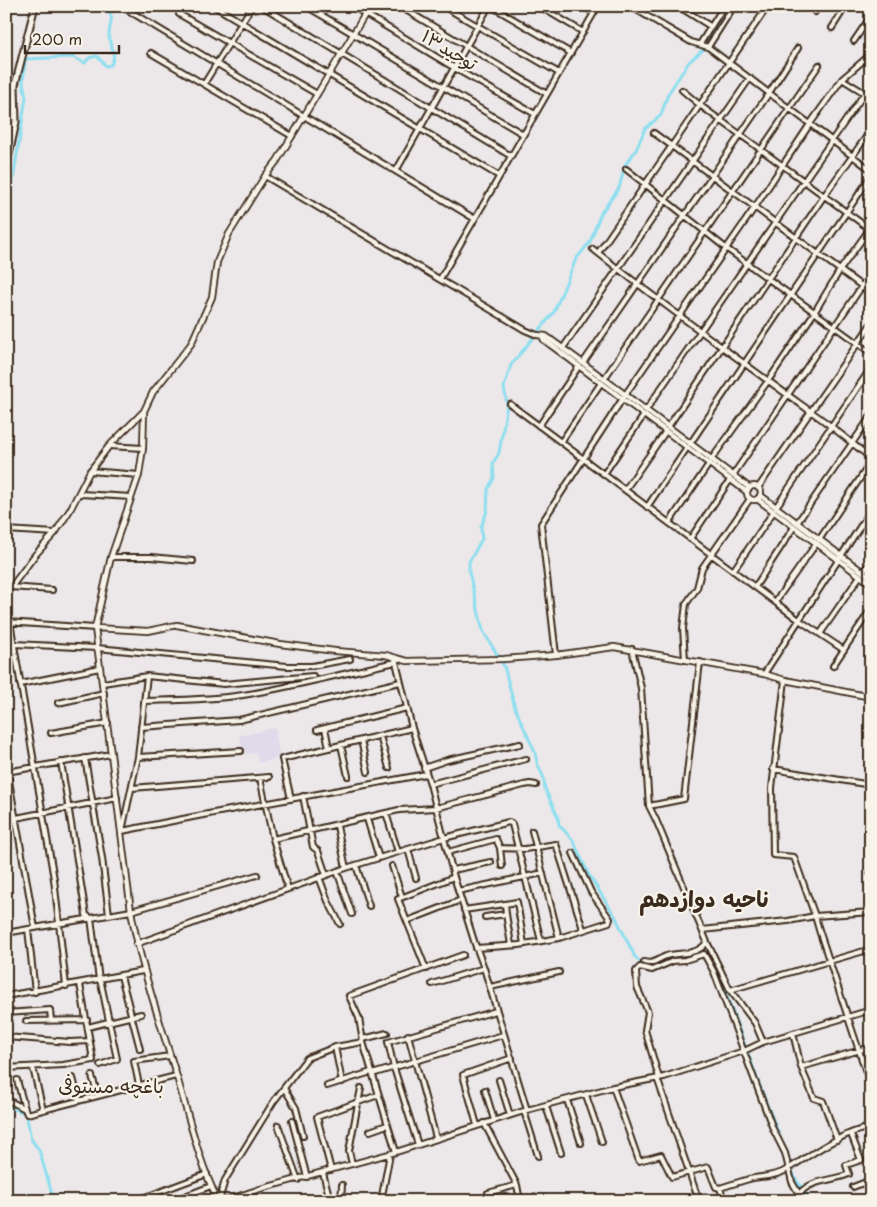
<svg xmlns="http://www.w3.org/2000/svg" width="877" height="1207" viewBox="0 0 877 1207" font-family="'Playpen Sans','Playpen Sans Arabic',sans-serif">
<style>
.built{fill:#dfdbeb}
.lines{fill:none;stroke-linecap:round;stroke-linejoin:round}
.canal{stroke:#90deef;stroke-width:3}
.minor-casing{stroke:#3b2a1e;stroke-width:8}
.tertiary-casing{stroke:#3b2a1e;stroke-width:8}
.secondary-casing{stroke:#3b2a1e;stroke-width:9}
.minor{stroke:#f7f3e8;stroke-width:4}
.tertiary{stroke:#f7f3e8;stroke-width:4.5}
.secondary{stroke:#f7f3e8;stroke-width:5}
.labels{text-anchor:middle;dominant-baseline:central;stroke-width:4.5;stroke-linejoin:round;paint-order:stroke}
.street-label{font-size:18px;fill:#3b2a1e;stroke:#f7f3e8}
.neighbourhood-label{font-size:19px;fill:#3b2a1e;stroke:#f7f3e8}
.district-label{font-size:22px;font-weight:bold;fill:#3b2a1e;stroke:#f7f3e8}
</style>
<rect width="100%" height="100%" fill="#ece8e9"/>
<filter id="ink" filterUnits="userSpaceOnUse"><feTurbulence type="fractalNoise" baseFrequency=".02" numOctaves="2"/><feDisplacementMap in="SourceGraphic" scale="10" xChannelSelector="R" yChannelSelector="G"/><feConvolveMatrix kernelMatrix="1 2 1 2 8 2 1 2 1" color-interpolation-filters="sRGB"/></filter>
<g filter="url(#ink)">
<!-- built -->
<path class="built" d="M 275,728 L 280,758 L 259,763 L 255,753 L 247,754 L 246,751 L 243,752 L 239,736 Z"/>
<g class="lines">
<!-- canal -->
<path class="canal" d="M 725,17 L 708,40 L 705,48 L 689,62 L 668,94 L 661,115 L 645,129 L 636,150 L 625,165 L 619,188 L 601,213 L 590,242 L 576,259 L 554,312 L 511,365 L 504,387 L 507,405 L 499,453 L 493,463 L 494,478 L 488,489 L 487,511 L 481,527 L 482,539 L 469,562 L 469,572 L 483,631 L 504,666 L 515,708 L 535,752 L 537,763 L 543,776 L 545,789 L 558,817 L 559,825 L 573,840 L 589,875 L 615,916 L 635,957 L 646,967 L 669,958 L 692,955 L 706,948 L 710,951 C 729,1001 747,1052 766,1102 C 775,1125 785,1147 792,1170 C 795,1182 806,1190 808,1201
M 6,225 L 26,97 L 23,83 L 25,61 L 26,59 L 72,57 L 85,63 L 89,58 L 97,56 L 106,66 L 111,65 C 117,53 111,48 109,37 C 108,23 118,18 103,6
M 6,1104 L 8,1106 L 24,1113 L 27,1118 L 31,1139 L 39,1150 L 52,1194 L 56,1201"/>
<!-- minor casing -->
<g class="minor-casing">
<path id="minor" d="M 121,6 L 475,219
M 214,6 L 499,176
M 262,6 L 511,156
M 306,6 L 523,134
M 352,6 L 463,73 L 535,114
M 399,6 L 547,94
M 443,6 L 559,73
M 491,6 L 571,53
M 539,6 L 583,32
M 582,6 L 594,13
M 630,6 L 691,42 L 708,47 L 871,170
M 678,6 L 710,26
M 815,12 L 819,6
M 131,13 L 135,6
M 179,14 L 317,94
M 832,28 L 846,6
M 854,41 L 871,16
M 700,44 L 724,6
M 708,47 L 734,6
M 151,53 L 292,136
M 842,79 L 871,97
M 204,84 L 252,6
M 682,90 L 701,106 L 871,230
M 654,133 L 871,293
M 626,169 L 727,249 L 871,353
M 396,171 L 489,6
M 265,176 L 525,330 L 537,335
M 593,249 C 663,305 736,358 810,411 C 831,425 850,442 871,458
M 598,253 L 768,6
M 440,279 L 598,6
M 563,348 L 750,78
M 583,363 L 769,93 L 798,48
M 604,379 L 819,65
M 510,404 L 799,620 L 844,650
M 646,410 L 864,94
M 539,426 L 579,366
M 668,427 L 824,196 L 871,130
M 561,442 L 601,383
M 690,444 L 871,176
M 109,446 L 143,448
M 711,460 L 768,381 L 814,313 L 840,270 L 871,227
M 90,471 L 139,475
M 604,474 L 644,415
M 733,475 L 871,273
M 758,488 L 871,324
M 625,490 L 666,431
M 81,494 L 131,497
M 647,507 L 687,448
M 776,507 L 871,368
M 669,523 L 709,464
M 797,523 L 871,416
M 6,530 L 55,533
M 690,539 L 730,480
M 819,540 L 871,462
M 111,557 L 151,557 L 193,561
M 733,571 L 774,511
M 863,572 L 871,561
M 10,587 L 52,590
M 755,587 L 794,527
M 775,602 L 816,544
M 6,622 L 95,628
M 10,622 L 54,879 L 66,986
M 820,634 L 860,576
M 14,644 L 97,648 L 287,666 L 312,666 L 350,659
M 632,649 L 641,688 L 649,806 L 656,820 L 707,942 L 730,990 L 755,1023 L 763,1042
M 556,655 L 541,524 L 625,395 L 755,207 L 810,124 L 842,79 L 871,54
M 395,658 L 412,728 L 430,784 L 454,877 L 475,944 L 484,968 L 527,1110
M 685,660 L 683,628 L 686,604 L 697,588 L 702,568 L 750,499
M 833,666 L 871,609
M 764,674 L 871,510
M 147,676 L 138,757 L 122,831 L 203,815 L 426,774
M 785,680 L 772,788 L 773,855 L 794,857 L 815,916 L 819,930 L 871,1087
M 103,683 L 147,676 L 224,684 L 313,676
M 20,684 L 100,668
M 144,701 C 177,700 210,700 243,695 C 294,687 345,673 396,662
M 58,703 L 104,693
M 141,727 L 239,720 L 400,682
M 325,728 L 329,748
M 317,730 L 407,708
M 51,733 L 108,723
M 380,736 L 389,768
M 361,740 L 368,772
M 341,745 L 348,776
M 138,757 L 241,751
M 85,758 L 102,858 L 109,915
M 61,762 L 86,915 L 91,918 L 99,980 L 101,983 L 117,1059 L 100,1065
M 6,764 L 35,928
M 424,768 L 447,760 L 520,744
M 773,769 L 871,785
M 6,772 L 111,754
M 260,778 L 273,839 L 288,889
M 430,784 L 526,759
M 132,788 L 269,777
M 303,796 L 313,847 L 318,851 L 326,875
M 291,799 L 282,759 L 412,728
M 649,806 L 684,799 L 700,662
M 386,813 L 398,852
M 367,819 L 379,858
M 6,820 L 117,798
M 337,826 L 346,868
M 532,831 L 559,938
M 273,839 L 399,810 L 436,808 L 524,785 L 530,784 L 536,785
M 500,848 L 525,849 L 556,844 L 583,929
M 408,849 L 416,878
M 448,852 L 496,839 L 500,848 L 502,866
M 356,865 L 369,906
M 392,866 L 402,897
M 453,870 L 491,862
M 337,871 L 352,914
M 870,873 L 871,873
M 319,877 L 328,901 L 340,924
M 458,891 L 543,873
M 505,904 L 517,902 L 524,944
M 464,910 L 505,904 L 506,914
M 485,917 L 506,914 L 511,945
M 407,921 L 461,900
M 28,929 L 35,992
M 702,930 L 788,921 L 815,916 L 871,912
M 6,933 L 131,911 L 257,875
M 136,944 L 346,868 L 444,838 L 509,822 L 512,824 L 541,941
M 476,948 L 519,945 L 559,938 L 609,922 L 610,919 L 591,892 L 573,853
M 644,962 C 653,965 658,959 666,956 C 681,952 697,956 707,942
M 426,969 L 398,899 L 454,877
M 121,976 L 140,1049
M 432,984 L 484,968
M 490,987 L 559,972
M 730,990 L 871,949
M 6,996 L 143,971
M 6,1013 L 50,1010 L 51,1020
M 26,1021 L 87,1020
M 6,1023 L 6,1033
M 88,1027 L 141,1014
M 793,1033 L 801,1067 L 814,1098 L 823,1101 L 837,1140
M 408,1035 L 436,1138
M 6,1037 L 70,1042 L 90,1041
M 363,1039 L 387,1033
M 335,1047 L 342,1082
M 801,1067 L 871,1047
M 6,1068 L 63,1065 L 93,1060 L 80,984
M 33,1068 L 43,1110
M 372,1074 L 503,1035
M 92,1076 L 98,1096
M 73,1078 L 79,1101
M 657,1078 L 699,1201
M 659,1078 L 645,1030 L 648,1012 L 637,987 L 636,971 L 640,967 L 652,970 L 673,961 L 685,960 L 704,954 L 714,972 L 773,1129 L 785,1153 L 792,1182 L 803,1201
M 17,1080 L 25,1109
M 499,1080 L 510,1115
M 139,1085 L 134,1061 L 170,1056
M 327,1086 L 371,1072
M 613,1087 L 639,1161 L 661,1155 L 672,1177 L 708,1167 L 716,1187 L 720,1188
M 284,1088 L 296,1108 L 303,1136
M 485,1090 L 494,1120
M 586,1095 L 602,1142
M 6,1099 L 25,1109 L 27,1114 L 176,1076
M 567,1100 L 581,1143
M 546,1106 L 561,1153
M 524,1111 L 538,1156
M 292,1121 L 307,1177
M 484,1123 L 517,1185 L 520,1201
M 278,1125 L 298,1180
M 477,1125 L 463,1075 L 512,1058
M 867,1128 L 871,1135
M 370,1131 L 387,1125
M 418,1145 L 394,1068 L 388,1042 L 496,1011
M 396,1152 L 363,1042 L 359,1018 L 349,996 L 463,955
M 352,1164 L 349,1151 L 361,1088
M 331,1170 L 317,1117 L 378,1095
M 323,1173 L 328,1192
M 853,1187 L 871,1180
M 488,1193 L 517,1185
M 800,1193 C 812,1179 833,1181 849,1174 L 846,1165 L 861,1160 L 851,1134
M 20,1201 L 23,1200
M 135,1201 L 207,1174
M 172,1201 L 211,1186
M 219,1201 L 225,1180 L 274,1101 L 307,1058 L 335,1047 L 363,1042
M 224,1201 L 260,1189 L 396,1152 L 527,1110 L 613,1087 L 664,1077 L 744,1051 L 763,1042 L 871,1010
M 341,1201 L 342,1185
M 381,1201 L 390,1154
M 724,1201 L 720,1188 C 729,1185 739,1182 749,1179 C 761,1176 776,1177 786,1170 C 811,1155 840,1133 871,1127"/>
</g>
<!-- tertiary casing -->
<g class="tertiary-casing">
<path id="tertiary" d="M 537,335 L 546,336 L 583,363 L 750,488
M 542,336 L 544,340 L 747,492
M747 493a7 7 0 1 1 14 0a7 7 0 1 1-14 0Z
M 760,495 L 871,578
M 757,499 L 871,584
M 6,594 L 35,555 L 55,533 L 70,510 L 90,471 L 109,446 L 144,411
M 95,628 L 148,631 L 177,625 L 280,644 L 335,651 L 386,655 L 407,661 L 504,659 L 556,655 L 614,647 L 764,674 L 785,680 L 871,697
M 218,1201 C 199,1162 189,1118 177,1077 C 160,1022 141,968 131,911 L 95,628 L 111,557 L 139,475 L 143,448 L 144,411 L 153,392 L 191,344 L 212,297 L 217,262 L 229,234 L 265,176 L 277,161 L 370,6"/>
</g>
<!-- secondary casing -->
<g class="secondary-casing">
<path id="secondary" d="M 6,169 L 16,122 L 15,85 L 35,6"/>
</g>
<!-- minor -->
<use href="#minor" class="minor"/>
<!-- tertiary -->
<use href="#tertiary" class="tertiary"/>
<!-- secondary -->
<use href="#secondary" class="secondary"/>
</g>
</g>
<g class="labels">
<!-- street labels -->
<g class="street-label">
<text transform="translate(450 49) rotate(31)">توحید۱۳</text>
</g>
<!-- neighbourhood labels -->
<g class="neighbourhood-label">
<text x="111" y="1085">باغچه مستوفی</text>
</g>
<!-- district labels -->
<g class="district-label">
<text x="704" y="897">ناحیه دوازدهم</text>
</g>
</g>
<!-- margin -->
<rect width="877" height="1207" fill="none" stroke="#f7f3e8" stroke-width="25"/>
<rect x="12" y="12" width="852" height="1182" fill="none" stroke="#3b2a1e" stroke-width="2" filter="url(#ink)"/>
<!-- scale -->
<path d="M25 45v8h94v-8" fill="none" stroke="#3b2a1e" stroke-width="2.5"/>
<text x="32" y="45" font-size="15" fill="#3b2a1e" stroke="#f7f3e8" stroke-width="4" paint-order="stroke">200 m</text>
</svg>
